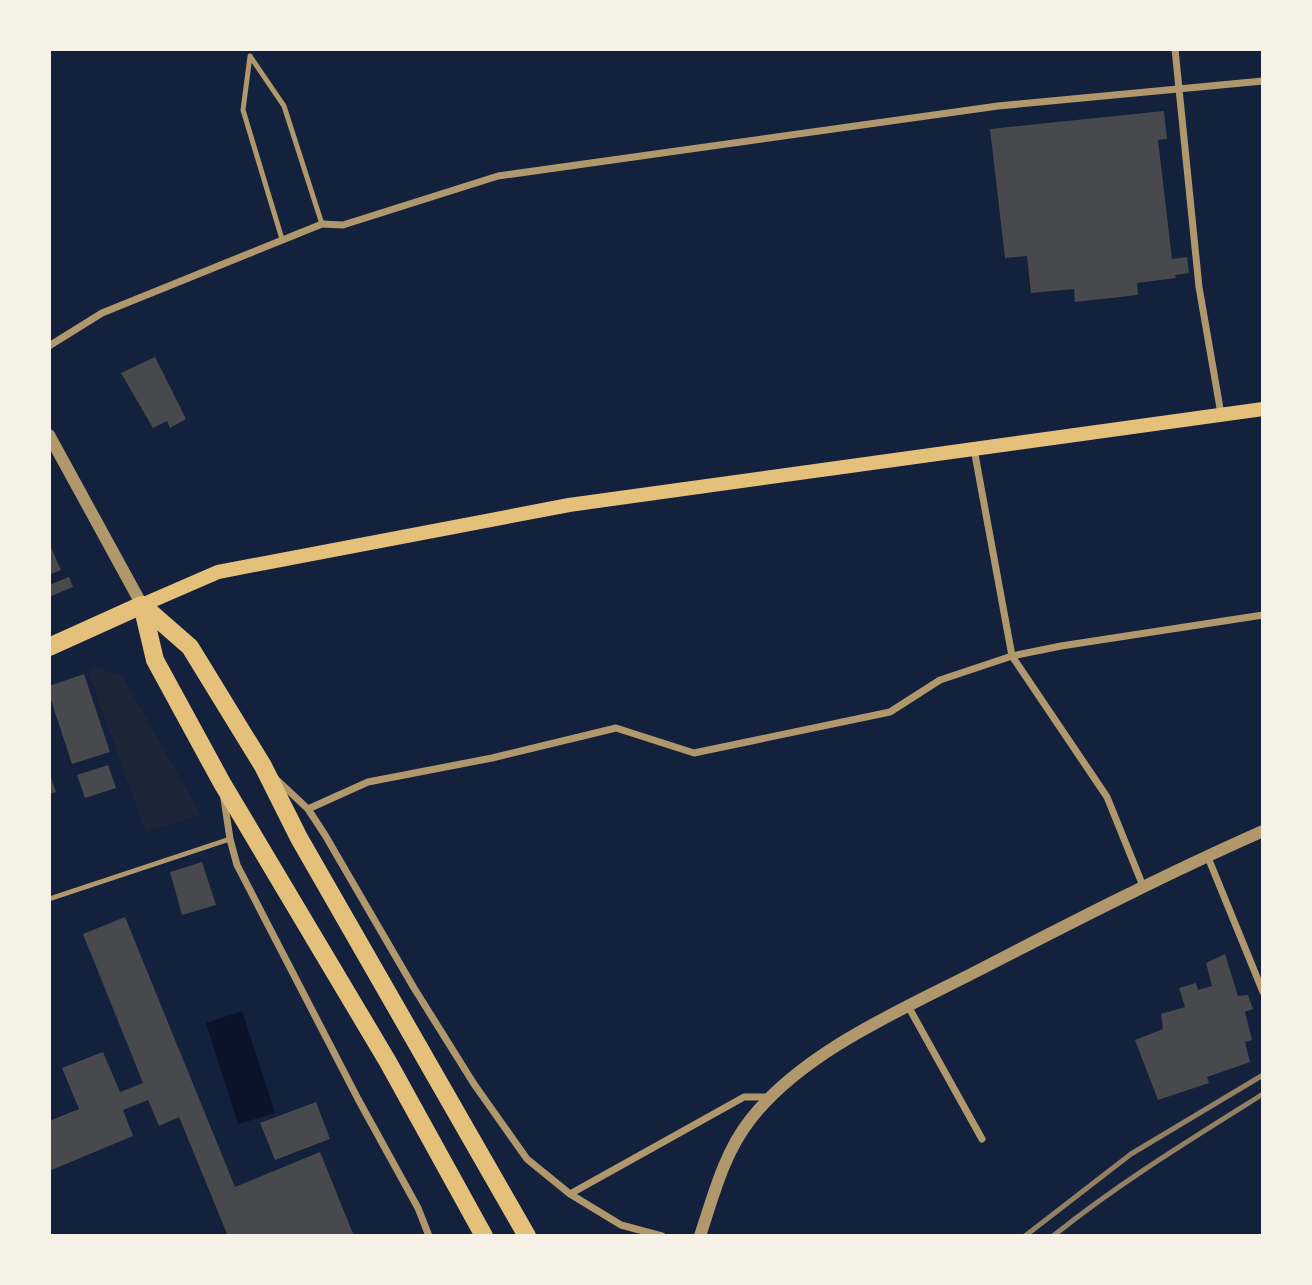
<svg xmlns="http://www.w3.org/2000/svg" width="1312" height="1285" viewBox="0 0 1312 1285" font-family="'DM Sans',sans-serif">
<style>
.green{fill:#1d2539}
.water{fill:#0b132b}
.building{fill:#48494c}
.lines{fill:none;stroke-linecap:round;stroke-linejoin:round}
.service{stroke:#b1986c;stroke-width:5}
.minor{stroke:#b1986c;stroke-width:7}
.tertiary{stroke:#b1986c;stroke-width:12}
.secondary{stroke:#e5c07b;stroke-width:14}
.primary{stroke:#e5c07b;stroke-width:18}
.rail{stroke:#918062;stroke-width:5}
</style>
<rect width="100%" height="100%" fill="#14213d"/>
<!-- green -->
<path class="green" d="M 95,667 L 122,676 L 201,815 L 146,832 L 88,671 Z"/>
<!-- water -->
<path class="water" d="M 242,1011 L 275,1113 L 238,1124 L 206,1023 Z"/>
<!-- building -->
<path class="building" d="M 1164,111 L 1167,139 L 1158,140 L 1172,259 L 1187,257 L 1189,273 L 1175,275 L 1176,278 L 1137,283 L 1138,295 L 1075,302 L 1074,289 L 1031,293 L 1027,256 L 1005,258 L 990,129 Z
M 155,357 L 186,419 L 170,428 L 167,421 L 153,428 L 121,373 Z
M 49,543 L 61,570 L 49,575 Z
M 69,577 L 73,587 L 49,597 L 49,585 Z
M 84,674 L 110,752 L 72,764 L 49,694 L 49,686 Z
M 108,765 L 116,788 L 85,798 L 77,775 Z
M 49,772 L 56,792 L 49,794 Z
M 202,862 L 216,905 L 182,915 L 170,872 Z
M 125,917 L 235,1187 L 320,1152 L 354,1236 L 228,1236 L 179,1117 L 159,1126 L 148,1100 L 123,1110 L 133,1136 L 49,1171 L 49,1121 L 79,1109 L 62,1068 L 103,1052 L 120,1092 L 143,1083 L 83,934 Z
M 1225,954 L 1238,996 L 1248,995 L 1253,1009 L 1245,1012 L 1252,1040 L 1245,1042 L 1250,1062 L 1207,1077 L 1209,1083 L 1158,1100 L 1135,1040 L 1163,1029 L 1161,1014 L 1185,1007 L 1179,988 L 1196,983 L 1198,990 L 1212,986 L 1206,963 Z
M 316,1102 L 330,1139 L 275,1160 L 260,1123 Z"/>
<g class="lines">
<!-- service -->
<path class="service" d="M 282,239 L 243,110 L 250,56 L 284,106 L 322,224
M 49,899 L 230,839"/>
<!-- minor -->
<path class="minor" d="M 1175,49 L 1199,287 L 1221,414
M 49,346 L 102,313 L 322,224 L 343,225 L 498,176 L 998,106 L 1263,81
M 974,449 L 1012,656 L 1107,797 L 1143,886
M 276,779 L 308,809 L 325,835 L 414,988 L 474,1084 L 527,1159 L 570,1194 L 621,1225 L 662,1236
M 224,799 L 230,839 L 237,865 L 358,1099 L 418,1208 L 429,1236
M 308,809 L 368,782 L 492,758 L 616,728 L 694,753 L 890,712 L 940,680 L 1012,656 L 1061,646 L 1263,615
M 1207,855 L 1263,992
M 908,1006 L 982,1139
M 570,1194 L 744,1097 L 770,1097"/>
<!-- tertiary -->
<path class="tertiary" d="M 49,435 L 142,605
M 700,1236 C 713,1197 724,1153 750,1120 C 804,1050 906,1008 983,968 C 1076,920 1168,873 1263,831"/>
<!-- secondary -->
<path class="secondary" d="M 142,605 L 218,572 L 569,505 L 1263,409"/>
<!-- primary -->
<path class="primary" d="M 142,605 L 190,647 L 263,766 L 299,838 L 527,1236
M 142,605 L 155,660 L 222,783 L 388,1062 L 484,1236
M 49,647 L 142,605"/>
<!-- rail -->
<path class="rail" d="M 1025,1236 L 1131,1154 L 1263,1075
M 1053,1236 C 1119,1183 1191,1139 1263,1094"/>
</g>
<!-- border -->
<rect width="1312" height="1285" fill="none" stroke="#f6f1e7" stroke-width="102"/>
</svg>
